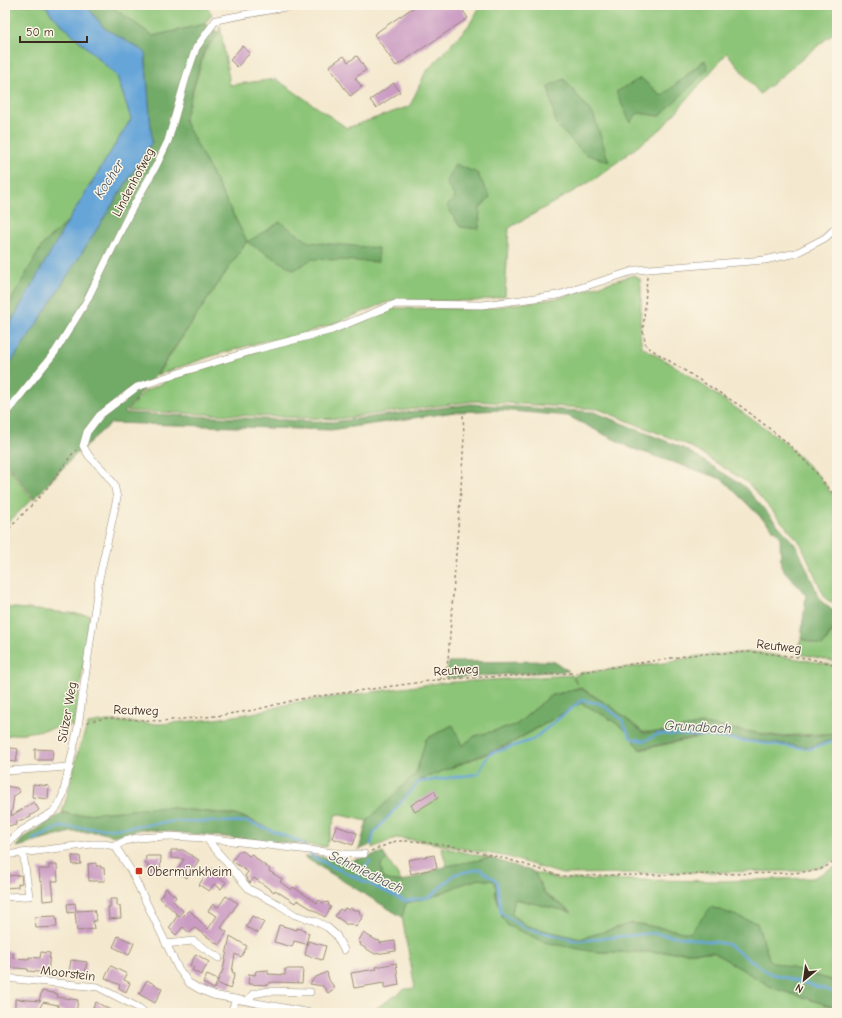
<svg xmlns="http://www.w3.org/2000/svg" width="842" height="1018" viewBox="0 0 842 1018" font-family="'Comic Neue',sans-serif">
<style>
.green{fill:#8dc578;stroke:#64784b;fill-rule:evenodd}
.forest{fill:#72aa68;stroke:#566a43}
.water{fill:#66a5d8;stroke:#50687b}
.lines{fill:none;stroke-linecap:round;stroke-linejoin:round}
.stream{stroke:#66a5d8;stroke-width:2.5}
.building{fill:#ca9bc3}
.street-casing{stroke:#988a76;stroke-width:8}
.path{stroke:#988a76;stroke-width:1.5;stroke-dasharray:3 3;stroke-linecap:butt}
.street{stroke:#fff;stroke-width:7}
.poi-dot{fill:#c8321e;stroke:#fcf5e5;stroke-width:1.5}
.labels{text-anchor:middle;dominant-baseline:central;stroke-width:3;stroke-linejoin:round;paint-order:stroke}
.street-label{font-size:13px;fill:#3b2a1e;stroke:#fcf5e5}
.poi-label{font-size:13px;fill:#3b2a1e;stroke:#fcf5e5;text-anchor:start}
.water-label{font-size:14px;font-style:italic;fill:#4a555f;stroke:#fcf5e5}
</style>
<rect width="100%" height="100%" fill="#fcf5e5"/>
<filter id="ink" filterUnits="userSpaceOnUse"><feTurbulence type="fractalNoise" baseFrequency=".025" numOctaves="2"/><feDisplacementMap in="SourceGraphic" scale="8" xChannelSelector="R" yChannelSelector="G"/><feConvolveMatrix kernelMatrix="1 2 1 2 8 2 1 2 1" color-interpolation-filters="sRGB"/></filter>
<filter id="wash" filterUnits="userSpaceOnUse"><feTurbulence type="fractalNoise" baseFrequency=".012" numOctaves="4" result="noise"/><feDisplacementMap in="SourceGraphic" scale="16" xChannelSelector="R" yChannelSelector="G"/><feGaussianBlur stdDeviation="0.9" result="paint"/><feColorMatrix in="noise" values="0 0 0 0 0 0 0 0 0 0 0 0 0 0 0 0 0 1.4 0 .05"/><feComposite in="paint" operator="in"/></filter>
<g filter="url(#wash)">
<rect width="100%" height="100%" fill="#f4e9cf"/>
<!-- green -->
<path class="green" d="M 5,5 L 45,5 L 52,15 L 117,76 L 131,119 L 68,221 L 43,244 L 5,311 Z
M 109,5 L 206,5 L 212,14 L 205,24 L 153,36 Z
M 481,5 L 837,5 L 837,30 L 760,94 L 727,53 L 662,128 L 595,179 L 509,228 L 505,296 L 476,301 L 391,301 L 330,325 L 292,337 L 261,342 L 209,357 L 157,375 L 247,241 L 184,120 L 205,51 L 219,33 L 220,25 L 230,85 L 276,79 L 347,128 L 410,106 L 425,73 L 469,25 ZM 704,60 L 660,116 L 638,113 L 662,96 Z
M 634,275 L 640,279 C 644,302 637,325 642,347 L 678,368 L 782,440 L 819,476 L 837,501 L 837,607 L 825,598 L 801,544 L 748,483 L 688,445 L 598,409 L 475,401 L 337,419 L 127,411 L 145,391 L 178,376 L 395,308 L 482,309 L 558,298 Z
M 5,463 L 32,499 L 5,526 Z
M 5,607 L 90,615 L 75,725 L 5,736 Z
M 837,626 L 837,662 L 796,653 L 801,639 L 822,646 Z
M 753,652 L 805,660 L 837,666 L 837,733 L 779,736 L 702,724 L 664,732 L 643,732 L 612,707 L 580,687 L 550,696 L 516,725 L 475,736 L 462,746 L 452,725 L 426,739 L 416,773 L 367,821 L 336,814 L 326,847 L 307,845 L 239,815 L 165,807 L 74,815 L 62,812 L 67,797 L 79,748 L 88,724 L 107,721 L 160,724 L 215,719 L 253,713 L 297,702 L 439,683 L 572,675 L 577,684 L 574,676 L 580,673 L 664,663 L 698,656 Z
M 581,703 L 607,717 L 628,732 L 640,750 L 705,736 L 809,747 L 837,738 L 837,858 L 821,868 L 795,871 L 562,874 L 508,857 L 416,840 L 396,838 L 372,848 L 373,832 L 420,780 L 507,746 Z
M 441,847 L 490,858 L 447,866 Z
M 387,859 L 402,882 L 383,879 L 381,865 Z
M 837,866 L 837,982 L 770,961 L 757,923 L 690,933 L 632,923 L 580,939 L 527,926 L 512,915 L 514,899 L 571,912 L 545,894 L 534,872 L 558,879 L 723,881 L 813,878 Z
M 479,879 L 495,881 L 496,895 L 502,917 L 595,952 L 713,952 L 773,988 L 837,1008 L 837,1013 L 369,1013 L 405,989 L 415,988 L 402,917 L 406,903 L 432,897 L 460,885 Z"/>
<!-- forest -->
<path class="forest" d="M 86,5 L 109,5 L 153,36 L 205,24 L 218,32 L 204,51 L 184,120 L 247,241 L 156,375 L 124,413 L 333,422 L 471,404 L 594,412 L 683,448 L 744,486 L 797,547 L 821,601 L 837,614 L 837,623 L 822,646 L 801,638 L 806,595 L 781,567 L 780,536 L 722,479 L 631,448 L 568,416 L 501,410 L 455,412 L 331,430 L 111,423 L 75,455 L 34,499 L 5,461 L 5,371 L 36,325 L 152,142 L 145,52 L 104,28 Z
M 705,60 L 708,69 L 660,116 L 638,113 L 630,122 L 616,92 L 641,78 L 662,96 Z
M 564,79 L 594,116 L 609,162 L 585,154 L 556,125 L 548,86 Z
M 455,164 L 477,173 L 490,197 L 480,208 L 479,229 L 460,227 L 447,206 L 455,197 L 446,183 Z
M 68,221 L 5,333 L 5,311 L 43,244 Z
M 280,222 L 309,242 L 378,248 L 378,262 L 312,259 L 294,270 L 247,242 Z
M 553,661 L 569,671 L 445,678 L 449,662 Z
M 580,688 L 612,707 L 643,733 L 664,732 L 702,724 L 779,737 L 837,734 L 837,738 L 809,747 L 705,735 L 640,749 L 627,731 L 607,717 L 581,703 L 509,744 L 420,780 L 373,832 L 370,845 L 359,850 L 367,821 L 416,773 L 426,739 L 453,725 L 462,746 L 475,736 L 516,725 L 550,696 Z
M 165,807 L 239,816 L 307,845 L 142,829 L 114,836 L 99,832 L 71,832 L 17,847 L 21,840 L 62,813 L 74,815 Z
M 383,853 L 387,859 L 381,865 L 383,879 L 402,882 L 447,866 L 490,858 L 534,872 L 545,894 L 572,912 L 514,899 L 512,915 L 527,926 L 580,939 L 632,923 L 690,933 L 711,907 L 757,923 L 770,961 L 837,982 L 837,1008 L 773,988 L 713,952 L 595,952 L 547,943 L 508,926 L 502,917 L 496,895 L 495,881 L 478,879 L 460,885 L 432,897 L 406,903 L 402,917 L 304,857 L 316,856 L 351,861 L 377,854 Z"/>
<!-- water -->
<path class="water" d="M 45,5 L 86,5 L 104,28 L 145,52 L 152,142 L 36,325 L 5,371 L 5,333 L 68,221 L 131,119 L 117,76 L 52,15 Z"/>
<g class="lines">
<!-- stream -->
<path class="stream" d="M 33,840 L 60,827 L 114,829 L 177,821 L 249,822 L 299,841 L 306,848
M 371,844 L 374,833 L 419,782 L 478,774 L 489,754 L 532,740 L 582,700 L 602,704 L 621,719 L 631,738 L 644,741 L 658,734 L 705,736 L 810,749 L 837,740
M 309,852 L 315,858 L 405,901 L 430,897 L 455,874 L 480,869 L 497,881 L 501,913 L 525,928 L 578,941 L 653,933 L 727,944 L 769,973 L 828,990 L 837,994
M 5,860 L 8,860
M 357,878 L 370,861"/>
</g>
<g id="blocks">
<!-- building -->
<path class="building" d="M 417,5 L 459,5 L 468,18 L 396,66 L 374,34 Z
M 242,46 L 250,53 L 237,67 L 230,60 Z
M 344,56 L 348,62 L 357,56 L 366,70 L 355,78 L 362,87 L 350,96 L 329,66 Z
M 394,83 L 400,92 L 376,108 L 370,100 Z
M 5,747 L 18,749 L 16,762 L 5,761 Z
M 35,749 L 53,750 L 52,760 L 35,760 Z
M 33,784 L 49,786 L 48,799 L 32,797 Z
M 5,786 L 17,788 L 20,792 L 14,796 L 11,816 L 34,802 L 39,810 L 30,816 L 31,817 L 21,821 L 16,821 L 17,825 L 5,826 Z
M 434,791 L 438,798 L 415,812 L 411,805 Z
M 336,826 L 357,833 L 353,845 L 332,838 Z
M 171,850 L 183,850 L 199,860 L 187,878 L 178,873 L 179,872 L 176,872 L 184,859 L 171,858 Z
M 239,851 L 241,852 L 243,851 L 249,856 L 252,854 L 260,862 L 270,869 L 269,871 L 282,879 L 280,882 L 291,890 L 293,887 L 317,903 L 319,900 L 323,903 L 328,902 L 329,906 L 331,907 L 325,917 L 297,900 L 295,903 L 275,890 L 274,892 L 254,878 L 250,883 L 245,876 L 248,872 L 232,861 Z
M 434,855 L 437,868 L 411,874 L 408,860 Z
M 72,856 L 80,856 L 81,864 L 73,865 Z
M 146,856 L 161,856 L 160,871 L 148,871 L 148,864 L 145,864 Z
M 96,863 L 96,866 L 101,866 L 101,868 L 104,868 L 105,881 L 89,881 L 88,864 Z
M 49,865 L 57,865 L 58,881 L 52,881 L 54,900 L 43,901 L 42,882 L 40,882 L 39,869 L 49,869 Z
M 210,868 L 220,875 L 219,877 L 226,882 L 221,889 L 214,884 L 209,891 L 199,885 Z
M 21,875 L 22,883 L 18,884 L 18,887 L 5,888 L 5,876 Z
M 166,888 L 176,897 L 173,901 L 183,911 L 179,916 L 160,898 Z
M 226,896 L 238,903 L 221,928 L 227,932 L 219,945 L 195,928 L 189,933 L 183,927 L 176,935 L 169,928 L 178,915 L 181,918 L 189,910 L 208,929 L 217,916 L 208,911 L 213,904 L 218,907 Z
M 110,899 L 117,899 L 117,906 L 120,906 L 121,918 L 109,919 L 108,907 L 110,907 Z
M 75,903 L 76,911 L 94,910 L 97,921 L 93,921 L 94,929 L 77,931 L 75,912 L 68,913 L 67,904 Z
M 345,908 L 349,910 L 350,908 L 354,910 L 359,910 L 360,914 L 363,916 L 356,927 L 351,924 L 345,924 L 344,922 L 335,916 L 340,909 L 343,911 Z
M 56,916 L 57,927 L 36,928 L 35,917 Z
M 252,916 L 264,922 L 258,933 L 246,927 Z
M 279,925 L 297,930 L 297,928 L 305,930 L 304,932 L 309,933 L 306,944 L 294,941 L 292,947 L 274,942 Z
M 363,933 L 376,940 L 380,941 L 380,943 L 395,941 L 396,951 L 375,954 L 360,945 L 361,943 L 358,942 Z
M 118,936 L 134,943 L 129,955 L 113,947 Z
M 230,936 L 247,946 L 241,957 L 235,954 L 232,972 L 235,973 L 230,989 L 217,983 L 214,989 L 203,983 L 207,975 L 218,980 L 217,982 L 223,970 Z
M 308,941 L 326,946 L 322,960 L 305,955 Z
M 5,951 L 13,952 L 13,958 L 29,959 L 29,957 L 40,958 L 41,952 L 50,953 L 48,973 L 28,971 L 28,969 L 5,967 Z
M 196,954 L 209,962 L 201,975 L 192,970 L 194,968 L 190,965 Z
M 71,960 L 87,962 L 85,974 L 69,972 Z
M 396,963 L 399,985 L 384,988 L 384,983 L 354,988 L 351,973 L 377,969 L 376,967 Z
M 111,966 L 127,974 L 124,980 L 130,983 L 126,992 L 119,988 L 120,985 L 105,978 Z
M 285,969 L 303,969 L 302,983 L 274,982 L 269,983 L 268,985 L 248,984 L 249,974 L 255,975 L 256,971 L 268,970 L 268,974 L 285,975 Z
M 327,972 L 329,980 L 335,988 L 328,993 L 323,986 L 310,984 L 314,978 Z
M 147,980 L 162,989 L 155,1003 L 139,994 Z
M 42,991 L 58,994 L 57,997 L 78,1000 L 76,1013 L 58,1010 L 58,1005 L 43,1002 L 37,1013 L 26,1013 L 27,1011 L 15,1010 L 15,999 L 41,1001 L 39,1001 Z
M 96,1002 L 116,1013 L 90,1013 Z"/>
</g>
</g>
<g filter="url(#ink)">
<use href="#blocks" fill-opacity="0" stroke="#988a76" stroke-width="1"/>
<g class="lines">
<!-- street casing -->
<g class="street-casing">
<path id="street" d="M 5,413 L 10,408 L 55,352 L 86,302 L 129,214 L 156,166 L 168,141 L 187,74 L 196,48 L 216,20 L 296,5
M 5,771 L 70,767
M 206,838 L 249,889 L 278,904 L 295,915 L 315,921 L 327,927 L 336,935 L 344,950
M 115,846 L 125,841 L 137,838 L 167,836 L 206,838 L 343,854 L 364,854
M 5,849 L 8,843 L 21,831 L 53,812 L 58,806 L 63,795 L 78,727 L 99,579 L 117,498 L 114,484 L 102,469 L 89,456 L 83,446 L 87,432 L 100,415 L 137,387 L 179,373 L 255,350 L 332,330 L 395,304 L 482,305 L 558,295 L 636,270 L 765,260 L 796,253 L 825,238 L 837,227
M 5,855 L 92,844 L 104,844 L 115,846 L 131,871 L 178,968 L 189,983 L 199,989 L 213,995 L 311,1013
M 5,897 L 29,896 L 23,853
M 166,944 L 193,941 L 219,958
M 5,978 L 98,987 L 139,1008 L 145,1013
M 248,1001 L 253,994 L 269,991 L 310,992
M 231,1013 L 236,999"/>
</g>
<!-- path -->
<path class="path" d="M 647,277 L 643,331 L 646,346 L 742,407 L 784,440 L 814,470 L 837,499
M 5,533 L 43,493 L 73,453 L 76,450
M 440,680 L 445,671 L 448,660 L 461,488 L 464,437 L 463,413
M 87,722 L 90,721 L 108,718 L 161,721 L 216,716 L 254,710 L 299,699 L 444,679 L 574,673 L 698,654 L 753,652 L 807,658 L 837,665
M 371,851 L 396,841 L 415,841 L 458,847 L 507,859 L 561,876 L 794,873 L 819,870 L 837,861"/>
<!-- street -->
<use href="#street" class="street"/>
</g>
</g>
<!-- markers -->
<rect class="poi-dot" x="135" y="867" width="8" height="8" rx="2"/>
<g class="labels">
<!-- street labels -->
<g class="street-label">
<text transform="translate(133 182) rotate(-62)">Lindenhofweg</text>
<text transform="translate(779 646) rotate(6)">Reutweg</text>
<text transform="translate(456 670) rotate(-4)">Reutweg</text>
<text transform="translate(136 710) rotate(2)">Reutweg</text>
<text transform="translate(67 712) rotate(-80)">Sülzer Weg</text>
<text transform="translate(68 973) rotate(7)">Moorstein</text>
</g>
<!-- poi labels -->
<g class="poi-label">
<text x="147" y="871">Obermünkheim</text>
</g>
<!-- water labels -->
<g class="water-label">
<text transform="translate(109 179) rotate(-57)">Kocher</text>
<text transform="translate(698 727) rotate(3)">Grundbach</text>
<text transform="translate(366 872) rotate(26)">Schmiedbach</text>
</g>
</g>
<!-- margin -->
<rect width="842" height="1018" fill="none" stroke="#fcf5e5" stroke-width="20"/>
<!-- north arrow -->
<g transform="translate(804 980) rotate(209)" stroke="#fcf5e5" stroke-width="3" paint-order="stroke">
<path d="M0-3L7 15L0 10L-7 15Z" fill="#3b2a1e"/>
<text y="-6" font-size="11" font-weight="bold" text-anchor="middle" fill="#3b2a1e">N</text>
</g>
<!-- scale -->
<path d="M20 36v6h67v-6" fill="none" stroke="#3b2a1e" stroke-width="2"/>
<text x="26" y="36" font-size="12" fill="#3b2a1e" stroke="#fcf5e5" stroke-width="3" paint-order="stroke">50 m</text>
</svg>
